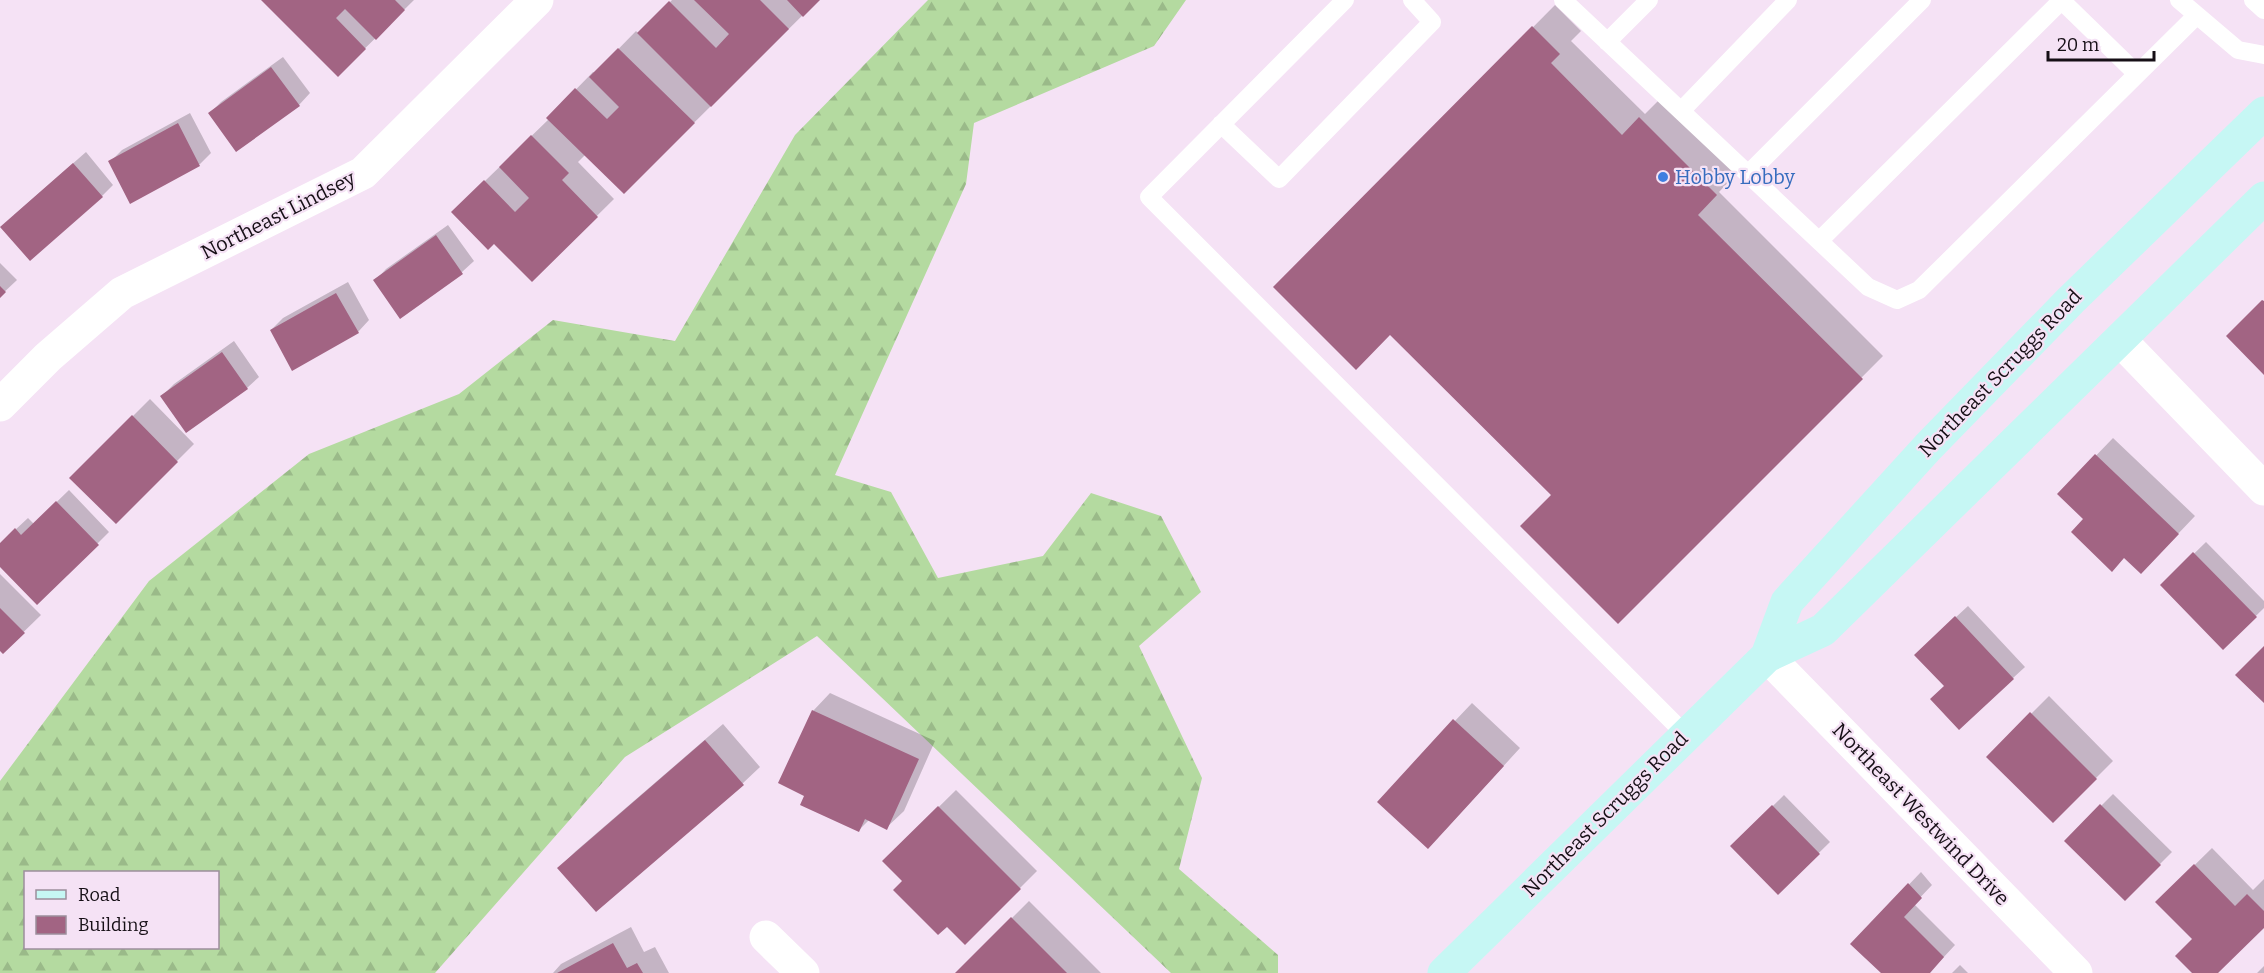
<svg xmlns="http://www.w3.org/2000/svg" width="2264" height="973" viewBox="0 0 2264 973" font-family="Bitter,serif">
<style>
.forest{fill:url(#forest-firs);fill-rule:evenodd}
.shadow{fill:#0003}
.building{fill:#a26483}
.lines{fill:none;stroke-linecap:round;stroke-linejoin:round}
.lane{stroke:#fff;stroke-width:18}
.street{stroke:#fff;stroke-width:33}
.secondary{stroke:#c6f7f4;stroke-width:33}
.shop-dot{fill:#3f7fe0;stroke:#f5e2f5;stroke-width:2}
.labels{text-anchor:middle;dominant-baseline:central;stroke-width:4.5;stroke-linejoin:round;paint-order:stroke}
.shop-label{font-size:20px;fill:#366cbe;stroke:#f5e2f5;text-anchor:start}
.street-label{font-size:20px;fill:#160f16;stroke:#f5e2f5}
</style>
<defs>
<pattern id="forest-firs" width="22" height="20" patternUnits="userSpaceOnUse" patternTransform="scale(1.5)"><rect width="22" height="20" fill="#b4daa0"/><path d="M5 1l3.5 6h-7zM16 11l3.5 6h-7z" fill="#9aba89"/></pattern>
</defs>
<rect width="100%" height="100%" fill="#f5e2f5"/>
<!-- forest -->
<path class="forest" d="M 928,0 L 1186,0 L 1154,46 L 974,123 L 966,184 L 835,475 L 891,492 L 938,578 L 1043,556 L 1091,493 L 1161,516 L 1201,592 L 1139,646 L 1202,778 L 1179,869 L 1278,955 L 1278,973 L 1171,973 L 817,636 L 625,757 L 435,973 L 0,973 L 0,781 L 149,581 L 309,454 L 459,394 L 553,320 L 675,341 L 795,135 ZM 26,872 L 218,872 L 218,948 L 26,948 Z"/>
<!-- shadow -->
<path class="shadow" d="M 264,0 L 414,0 L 338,75 Z
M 672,0 L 818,0 L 624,192 L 585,155 L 578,162 L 614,199 L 532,280 L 494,242 L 453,212 L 549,119 L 548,118 L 593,72 L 595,73 L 636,31 L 639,34 Z
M 1555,5 L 1581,31 L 1571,41 L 1645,114 L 1662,97 L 1738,172 L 1719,192 L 1883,356 L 1618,622 L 1553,495 L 1390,333 L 1275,287 Z
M 283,57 L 310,93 L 299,105 L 210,113 L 221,102 Z
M 190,113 L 211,153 L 200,164 L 131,201 L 110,162 L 122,150 Z
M 86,152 L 113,185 L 102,196 L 14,215 Z
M 448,225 L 474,261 L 462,272 L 400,316 L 375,281 L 386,269 Z
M 0,263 L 17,280 L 0,296 Z
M 348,282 L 369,320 L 358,332 L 271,330 L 283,318 Z
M 234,341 L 259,377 L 247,388 L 162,396 L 174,384 Z
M 150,399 L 194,444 L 116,522 L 71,478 Z
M 2113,438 L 2195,516 L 2158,555 L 2125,557 L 2059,494 Z
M 69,490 L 109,532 L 38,603 L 0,565 L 0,544 L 28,518 L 34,524 Z
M 2206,542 L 2264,601 L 2264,608 L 2223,648 L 2162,585 Z
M 0,574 L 41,615 L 3,652 L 0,649 Z
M 1968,606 L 2025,667 L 2013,678 L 1945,686 L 1928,643 Z
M 830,693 L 935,741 L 904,811 L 886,828 L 869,820 L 859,830 L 806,795 L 780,783 L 813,711 Z
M 2049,696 L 2113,761 L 2053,821 L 1988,757 Z
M 1472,703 L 1520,748 L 1445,830 L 1379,801 Z
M 723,724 L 760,767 L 742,784 L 559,868 L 576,851 Z
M 956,790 L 1037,871 L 965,943 L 884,861 Z
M 2113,794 L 2172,852 L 2125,899 L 2066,841 Z
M 1784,795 L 1830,842 L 1778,893 L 1732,846 Z
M 2212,848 L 2253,890 L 2264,879 L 2264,926 L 2216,973 L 2194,973 L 2194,939 L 2157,902 Z
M 1921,872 L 1932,885 L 1914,904 L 1955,945 L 1929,973 L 1883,973 L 1852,944 Z
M 1029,901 L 1101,973 L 957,973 Z
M 631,927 L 644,952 L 655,947 L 669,973 L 553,973 L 561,964 Z
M 1960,965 L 1968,973 L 1952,973 Z
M 2264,966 L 2264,973 L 2257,973 Z"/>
<!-- building -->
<path class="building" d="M 261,0 L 395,0 L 405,10 L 376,40 L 345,9 L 336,18 L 366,49 L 338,77 Z
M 694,0 L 760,0 L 789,29 L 711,107 L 637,33 L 669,1 L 716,48 L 729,34 Z
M 787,0 L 820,0 L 803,17 Z
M 1532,26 L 1560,54 L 1551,63 L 1622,135 L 1639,117 L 1717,195 L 1698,215 L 1863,379 L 1618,624 L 1520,526 L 1551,495 L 1390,335 L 1356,370 L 1273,287 Z
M 618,48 L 695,123 L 624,194 L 546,118 L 575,88 L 607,119 L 619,107 L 589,77 Z
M 271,67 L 300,106 L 236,152 L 208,113 Z
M 178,123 L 200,166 L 130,204 L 108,161 Z
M 531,135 L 569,173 L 562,180 L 598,217 L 532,282 L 494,244 L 488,250 L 451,212 L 484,180 L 515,212 L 529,198 L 499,167 Z
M 73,163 L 103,197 L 30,261 L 0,227 Z
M 436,235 L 463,274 L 400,319 L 373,280 Z
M 0,286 L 6,292 L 0,298 Z
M 336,293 L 359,333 L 292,371 L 270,330 Z
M 2262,300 L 2264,301 L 2264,375 L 2226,336 Z
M 222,352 L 248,389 L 186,433 L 160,396 Z
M 132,415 L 178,462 L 116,524 L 69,478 Z
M 2095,454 L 2179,534 L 2141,574 L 2124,558 L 2112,572 L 2071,532 L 2083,519 L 2057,494 Z
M 56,501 L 99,545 L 37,605 L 0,567 L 0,543 L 15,528 L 21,535 Z
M 2193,552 L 2257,617 L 2223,650 L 2160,585 Z
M 0,608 L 25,633 L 3,654 L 0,651 Z
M 1955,616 L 2014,679 L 1959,730 L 1930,699 L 1944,686 L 1914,655 Z
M 2264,646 L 2264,703 L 2235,675 Z
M 812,710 L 919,759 L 887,830 L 865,819 L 859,832 L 800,805 L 804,796 L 778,783 Z
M 2030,712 L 2097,779 L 2053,823 L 1986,757 Z
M 1453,719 L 1504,766 L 1428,849 L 1377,802 Z
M 705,740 L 744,785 L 596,912 L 557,868 Z
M 2100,804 L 2161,865 L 2125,901 L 2064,841 Z
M 1772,805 L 1820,854 L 1778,895 L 1730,846 Z
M 938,806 L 1021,889 L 965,945 L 947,927 L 938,935 L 893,890 L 902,881 L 882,861 Z
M 2194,864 L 2235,906 L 2247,894 L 2264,911 L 2264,928 L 2218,973 L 2192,973 L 2175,956 L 2192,939 L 2155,902 Z
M 1908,883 L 1922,898 L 1904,917 L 1944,957 L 1930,973 L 1881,973 L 1850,944 Z
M 1011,917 L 1067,973 L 955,973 Z
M 613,943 L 627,968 L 637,963 L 643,973 L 557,973 Z"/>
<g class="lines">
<!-- lane -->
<path class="lane" d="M 1345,0 L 1149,197 L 1685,734
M 1563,0 L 1868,287 L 1897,300 L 1919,290 L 2196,16
M 2061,0 L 2137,74
M 2179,0 L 2238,50 L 2264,55
M 2253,0 L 2264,10
M 1607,42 L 1649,0
M 1681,111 L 1788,0
M 1221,124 L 1279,179 L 1432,22 L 1412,0
M 1748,174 L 1922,0
M 1819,241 L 2062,0"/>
<!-- street -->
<path class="street" d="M 2120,340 L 2264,489
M 0,405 L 48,357 L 122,293 L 363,173 L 537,0
M 1767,656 L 2076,973
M 766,937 L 803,973"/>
<!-- secondary -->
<path class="secondary" d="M 1767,656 L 1787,602 L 1928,447 L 2071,300 L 2264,113
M 1444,973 L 1767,656 L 1823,630 L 2264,198"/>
</g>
<!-- markers -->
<circle class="shop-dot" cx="1663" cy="177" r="6"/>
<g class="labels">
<!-- shop labels -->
<g class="shop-label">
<text x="1675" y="177">Hobby Lobby</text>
</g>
<!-- street labels -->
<g class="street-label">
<text transform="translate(278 215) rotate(-27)">Northeast Lindsey</text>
<text transform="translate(2000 373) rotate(-46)">Northeast Scruggs Road</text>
<text transform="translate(1605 814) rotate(-45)">Northeast Scruggs Road</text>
<text transform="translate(1921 814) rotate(46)">Northeast Westwind Drive</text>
</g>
</g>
<!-- legend -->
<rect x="24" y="871" width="195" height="78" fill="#f5e2f5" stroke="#9c8e9c" stroke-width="1.5"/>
<rect x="36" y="890" width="30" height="9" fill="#c6f7f4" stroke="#9c8e9c" stroke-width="1.5"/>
<text x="78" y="901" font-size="18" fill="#160f16">Road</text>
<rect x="36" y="916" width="30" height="18" fill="#a26483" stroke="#9c8e9c" stroke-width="1.5"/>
<text x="78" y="931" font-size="18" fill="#160f16">Building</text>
<!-- scale -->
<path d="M2048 51v9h106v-9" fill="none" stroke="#160f16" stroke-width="3"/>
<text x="2057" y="51" font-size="18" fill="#160f16" stroke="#f5e2f5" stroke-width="4.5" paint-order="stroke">20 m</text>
</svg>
